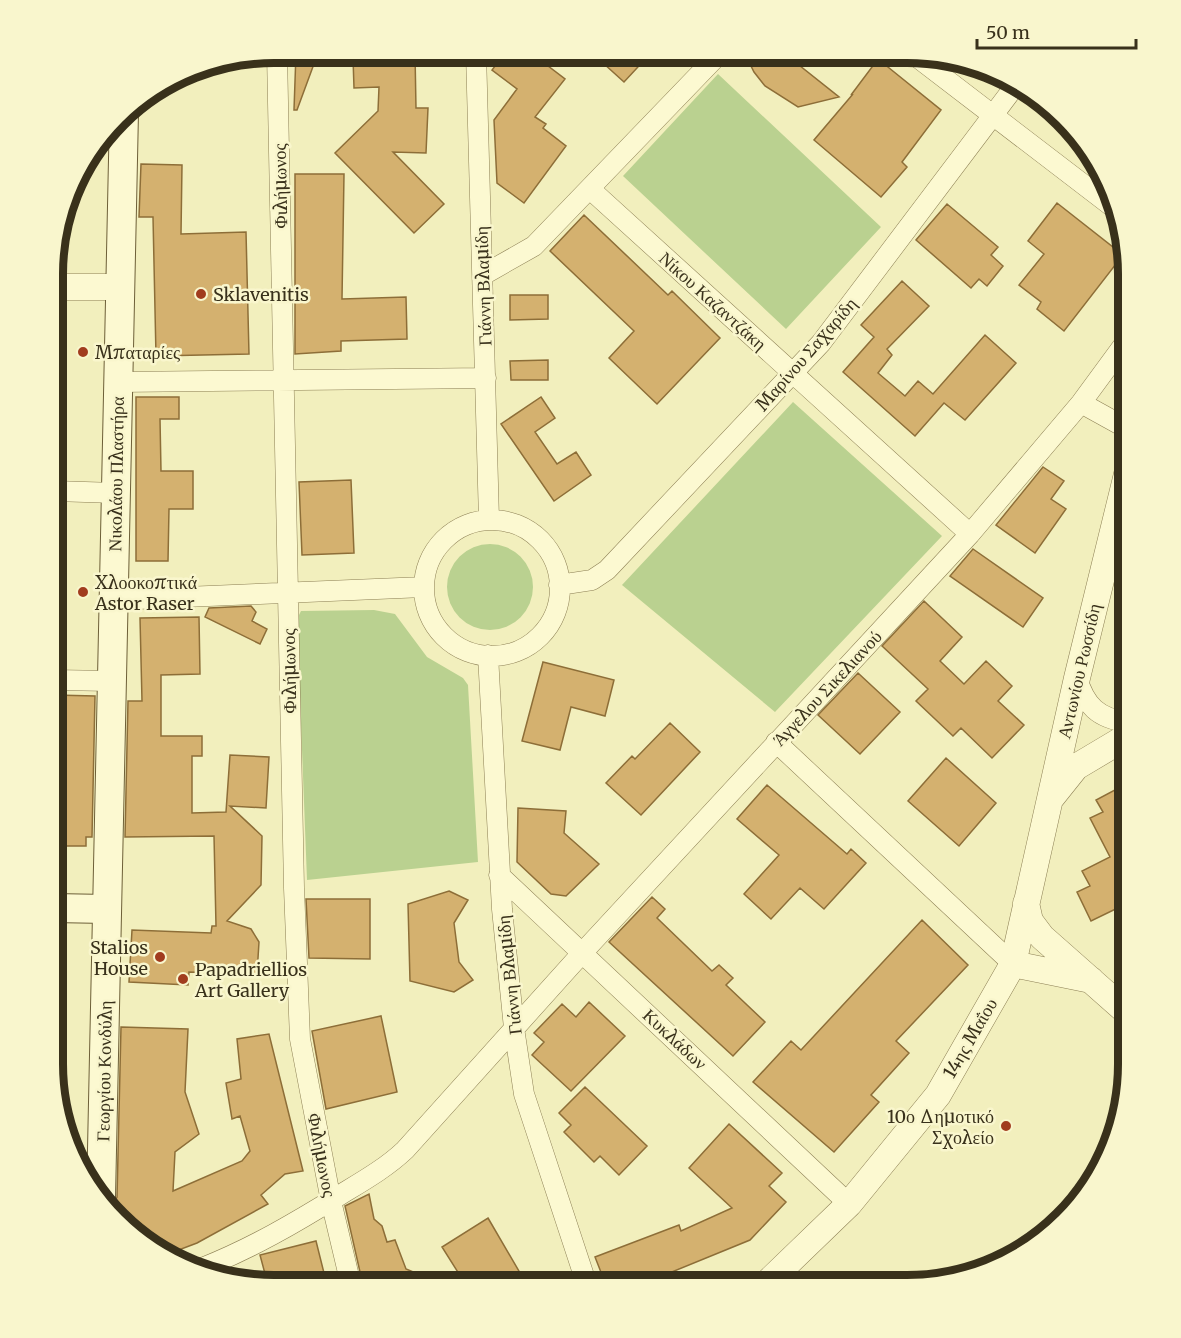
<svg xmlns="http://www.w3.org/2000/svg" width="1181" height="1338" viewBox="0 0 1181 1338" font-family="Merriweather,serif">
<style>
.green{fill:#bad190}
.building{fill:#d4b16f;stroke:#8d6e38;stroke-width:1.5}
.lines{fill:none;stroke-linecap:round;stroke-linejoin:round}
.minor-casing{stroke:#8c7f54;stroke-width:21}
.tertiary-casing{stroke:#8c7f54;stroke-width:27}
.secondary-casing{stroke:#6d5f38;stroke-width:30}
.minor{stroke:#fcf9d1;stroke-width:20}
.tertiary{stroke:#fcf9d1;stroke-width:26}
.secondary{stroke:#fcf9d1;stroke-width:28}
.poi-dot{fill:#a13c1e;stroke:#f9f6cd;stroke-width:2}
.labels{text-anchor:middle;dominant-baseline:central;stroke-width:5;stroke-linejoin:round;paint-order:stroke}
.street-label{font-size:18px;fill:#39311b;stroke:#f9f6cd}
.poi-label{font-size:18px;fill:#39311b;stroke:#f9f6cd;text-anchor:start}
.rim{fill:none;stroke:#39311b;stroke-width:8}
</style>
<rect width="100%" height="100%" fill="#f2efbd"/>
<!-- green -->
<path class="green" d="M 718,74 L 881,227 L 786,329 L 623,176 Z
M 793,402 L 942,536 L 775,712 L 622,585 Z
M447 587a43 43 0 1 1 86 0a43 43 0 1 1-86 0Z
M 374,610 L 395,614 L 427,657 L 463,678 L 468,685 L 478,862 L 307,880 L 297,619 L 301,611 Z"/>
<!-- building -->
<path class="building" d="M 296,53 L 318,53 L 297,110 L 294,110 Z
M 365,53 L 415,53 L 416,108 L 428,108 L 426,153 L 393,152 L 444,204 L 414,233 L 335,153 L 378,111 L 379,87 L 354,88 L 353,58 L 365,58 Z
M 505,53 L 531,53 L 565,79 L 535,117 L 546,124 L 543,128 L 566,146 L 524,203 L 497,183 L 494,120 L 517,89 L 492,70 Z
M 592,53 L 650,54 L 624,82 Z
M 763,54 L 785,54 L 839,97 L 798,107 L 765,86 L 754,72 L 750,64 Z
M 878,59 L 941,110 L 902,162 L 907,167 L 881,197 L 814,140 L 853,94 L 851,95 Z
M 141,164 L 182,165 L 181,234 L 246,232 L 249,354 L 156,356 L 153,217 L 139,217 Z
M 295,174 L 344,174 L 342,299 L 406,297 L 407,339 L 341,341 L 341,351 L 295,354 Z
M 1057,203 L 1123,255 L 1064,331 L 1037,309 L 1041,302 L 1019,285 L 1044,254 L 1028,241 Z
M 947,204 L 998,247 L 991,255 L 1003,266 L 987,286 L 979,279 L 971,288 L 916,240 Z
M 584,215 L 668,295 L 672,291 L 720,338 L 657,404 L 609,358 L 634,331 L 550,251 Z
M 902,281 L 929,306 L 887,349 L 892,355 L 878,373 L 905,396 L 918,381 L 933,394 L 985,335 L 1016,363 L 965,420 L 944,403 L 915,436 L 843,372 L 874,337 L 861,325 Z
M 510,295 L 548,295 L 548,319 L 510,320 Z
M 548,360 L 548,380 L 511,380 L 510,361 Z
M 136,397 L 179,397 L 179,419 L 160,419 L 161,471 L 193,471 L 193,509 L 169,509 L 168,561 L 136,561 Z
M 541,397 L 555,418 L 535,432 L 557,464 L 576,452 L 591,475 L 554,501 L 501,424 Z
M 1043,467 L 1064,481 L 1051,499 L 1066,509 L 1035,553 L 996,525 Z
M 351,480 L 354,553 L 302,555 L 299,482 Z
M 973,549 L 1043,598 L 1023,627 L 950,576 Z
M 924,601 L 962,637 L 940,661 L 964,684 L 986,661 L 1012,686 L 998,701 L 1024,725 L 992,758 L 961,728 L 953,736 L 916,701 L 928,689 L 882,646 Z
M 251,606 L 256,612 L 252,621 L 267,629 L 260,644 L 205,617 L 209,608 Z
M 199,617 L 200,674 L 161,675 L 161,736 L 202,736 L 202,756 L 192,756 L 192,813 L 226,812 L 230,755 L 269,757 L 266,808 L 230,806 L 262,836 L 261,885 L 227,921 L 251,929 L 259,942 L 257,974 L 189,972 L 188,985 L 129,982 L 132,930 L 211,933 L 212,926 L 216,926 L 214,836 L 125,837 L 128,701 L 142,701 L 140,618 Z
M 543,662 L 614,680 L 605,716 L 571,707 L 560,750 L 522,741 Z
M 858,673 L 900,712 L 860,754 L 818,715 Z
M 54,695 L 95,696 L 92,837 L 86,837 L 86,846 L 53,846 Z
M 670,723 L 700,752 L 641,815 L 606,783 L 632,756 L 635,759 Z
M 946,758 L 996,803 L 959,846 L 908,801 Z
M 1128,783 L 1128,903 L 1091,921 L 1077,892 L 1090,886 L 1082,871 L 1110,857 L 1090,818 L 1103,812 L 1096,800 Z
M 767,785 L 847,854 L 851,849 L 866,863 L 824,909 L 800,888 L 771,919 L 744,894 L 779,855 L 737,819 Z
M 518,808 L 566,811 L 564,833 L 599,864 L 566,896 L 551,894 L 517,862 Z
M 449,891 L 468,900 L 454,923 L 459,962 L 473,980 L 454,992 L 410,981 L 408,904 Z
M 652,897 L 665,909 L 657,918 L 712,971 L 719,965 L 733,978 L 726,985 L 765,1022 L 733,1056 L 609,942 Z
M 306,899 L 370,899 L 370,959 L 309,958 Z
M 922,920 L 968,965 L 896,1041 L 909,1053 L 871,1095 L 879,1102 L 834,1152 L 753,1082 L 791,1041 L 801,1050 Z
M 589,1002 L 625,1036 L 571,1091 L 532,1055 L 544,1042 L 534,1033 L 562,1004 L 576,1017 Z
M 381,1016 L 397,1092 L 326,1109 L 312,1031 Z
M 121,1027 L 188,1029 L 185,1092 L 199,1134 L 175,1152 L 173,1191 L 242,1161 L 250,1151 L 240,1116 L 232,1119 L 226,1083 L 241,1079 L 237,1039 L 269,1034 L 303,1171 L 285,1174 L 261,1195 L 268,1204 L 197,1243 L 163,1256 L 112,1208 L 117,1197 Z
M 585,1087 L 647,1146 L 619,1175 L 600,1156 L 594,1162 L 564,1132 L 571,1125 L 559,1113 Z
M 729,1124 L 782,1173 L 769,1186 L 786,1202 L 750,1240 L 640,1285 L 606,1285 L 595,1257 L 679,1225 L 681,1231 L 732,1208 L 689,1168 Z
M 369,1194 L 374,1219 L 382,1226 L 387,1242 L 395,1240 L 406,1269 L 445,1285 L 363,1285 L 345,1206 Z
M 488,1218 L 523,1278 L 512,1285 L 466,1285 L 442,1247 Z
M 316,1241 L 327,1285 L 268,1285 L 260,1255 Z"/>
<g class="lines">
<!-- minor casing -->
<g class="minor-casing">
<path id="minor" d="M 277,53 L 294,888 L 300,1039 L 331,1201 L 351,1285
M 476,53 L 489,520
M 913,54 L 1118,211
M 590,189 L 970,534
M 483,275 L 534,246 L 719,54
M 119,382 L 486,378
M 1081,403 L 1128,429
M 54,491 L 116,493
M424 588a68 68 0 1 1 136 0a68 68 0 1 1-136 0Z
M 559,585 L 592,580 L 607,570 L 821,343 L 1018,82
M 114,600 L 424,587
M 488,655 L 502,909 L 514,1028 L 524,1094 L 587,1285
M 1077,678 C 1085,705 1098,719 1128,722
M 54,680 L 112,681
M 776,742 L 1013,964
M 499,875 L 849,1204
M 202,1268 C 252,1248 295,1223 340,1195 C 363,1181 386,1168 405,1150 L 583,952 L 970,534 L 1081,403 L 1128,339"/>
</g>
<!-- tertiary casing -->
<g class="tertiary-casing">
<path id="tertiary" d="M 54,287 L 121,287
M 1052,797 L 1076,767 L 1128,736
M 1026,903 L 1030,921 L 1042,937 L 1128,1013
M 1013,964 L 1091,980
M 765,1285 L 849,1204 L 938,1095 L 1013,964 L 1077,678 L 1128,470"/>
</g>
<!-- secondary casing -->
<g class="secondary-casing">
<path id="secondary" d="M 53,908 L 107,909
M 101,1197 L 124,112"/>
</g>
<!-- minor -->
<use href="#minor" class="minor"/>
<!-- tertiary -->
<use href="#tertiary" class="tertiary"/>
<!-- secondary -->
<use href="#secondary" class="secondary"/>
</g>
<!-- markers -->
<g class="poi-dot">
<circle cx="201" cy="294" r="6"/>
<circle cx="83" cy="352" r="6"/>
<circle cx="83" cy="592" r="6"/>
<circle cx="160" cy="957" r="6"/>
<circle cx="183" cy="979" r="6"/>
<circle cx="1006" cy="1126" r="6"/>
</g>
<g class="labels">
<!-- street labels -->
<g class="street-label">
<text transform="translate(280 186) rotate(-91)">Φιλήμωνος</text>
<text transform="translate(483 286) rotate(-92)">Γιάννη Βλαμίδη</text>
<text transform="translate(713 301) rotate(42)">Νίκου Καζαντζάκη</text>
<text transform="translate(806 354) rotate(-49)">Μαρίνου Σαχαρίδη</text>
<text transform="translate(116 474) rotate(-89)">Νικολάου Πλαστήρα</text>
<text transform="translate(289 671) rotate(-91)">Φιλήμωνος</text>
<text transform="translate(1079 671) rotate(-77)">Αντωνίου Ρωσσίδη</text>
<text transform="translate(827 688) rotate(-47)">Άγγελου Σικελιανού</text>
<text transform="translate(509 975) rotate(-96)">Γιάννη Βλαμίδη</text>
<text transform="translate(970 1038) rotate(-60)">14ης Μαΐου</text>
<text transform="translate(675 1039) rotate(43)">Κυκλάδων</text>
<text transform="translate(104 1071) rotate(-89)">Γεωργίου Κονδύλη</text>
<text transform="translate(322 1155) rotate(79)">Φιλήμωνος</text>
</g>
<!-- poi labels -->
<g class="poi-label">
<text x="213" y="294">Sklavenitis</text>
<text x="95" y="352">Μπαταρίες</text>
<text x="95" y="582">Χλοοκοπτικά<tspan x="95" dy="21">Astor Raser</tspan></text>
<text x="148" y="947" text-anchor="end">Stalios<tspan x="148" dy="21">House</tspan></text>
<text x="195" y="969">Papadriellios<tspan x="195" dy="21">Art Gallery</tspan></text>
<text x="994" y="1116" text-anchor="end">10ο Δημοτικό<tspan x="994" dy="21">Σχολείο</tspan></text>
</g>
</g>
<!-- crop -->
<path d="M0 0H1181V1338H0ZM274 63H907A211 211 0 0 1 1118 274V1064A211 211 0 0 1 907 1275H274A211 211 0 0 1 63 1064V274A211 211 0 0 1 274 63Z" fill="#f9f6cd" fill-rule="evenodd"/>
<path class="rim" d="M274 63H907A211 211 0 0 1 1118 274V1064A211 211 0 0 1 907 1275H274A211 211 0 0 1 63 1064V274A211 211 0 0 1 274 63Z"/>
<!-- scale -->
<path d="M977 39v9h159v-9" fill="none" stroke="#39311b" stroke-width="3"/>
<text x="986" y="39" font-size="18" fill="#39311b" stroke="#f9f6cd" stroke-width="4.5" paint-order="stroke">50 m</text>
</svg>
